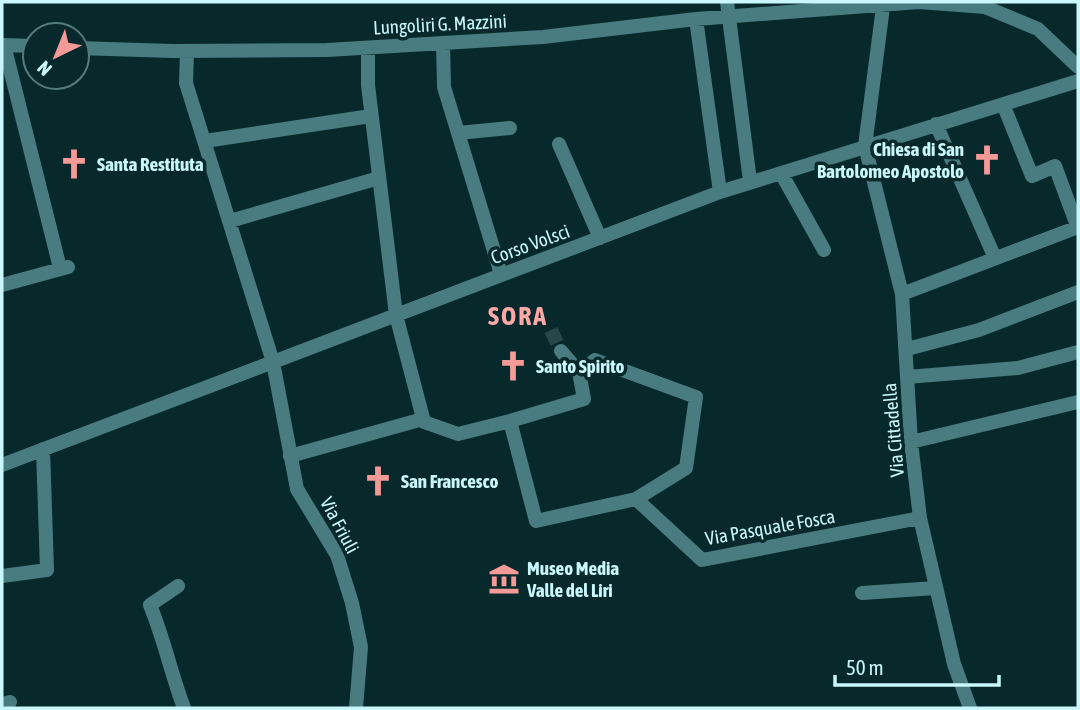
<svg xmlns="http://www.w3.org/2000/svg" width="1080" height="710" viewBox="0 0 1080 710" font-family="'Asap Condensed',sans-serif">
<style>
.lines{fill:none;stroke-linecap:round;stroke-linejoin:round}
.pedestrian-tunnel{stroke:#25484b;stroke-width:14;stroke-dasharray:14 7;stroke-linecap:butt}
.pedestrian{stroke:#487c80;stroke-width:14}
.minor{stroke:#487c80;stroke-width:14}
.labels{text-anchor:middle;dominant-baseline:central;stroke-width:7;stroke-linejoin:round;paint-order:stroke}
.street-label{font-size:19px;fill:#c9f7fb;stroke:#08292c}
.poi-label{font-size:19px;font-weight:bold;fill:#c9f7fb;stroke:#08292c;text-anchor:start}
.district-label{font-size:26px;font-weight:bold;letter-spacing:2px;fill:#fea9a5;stroke:#08292c}
</style>
<rect width="100%" height="100%" fill="#08292c"/>
<g class="lines">
<!-- pedestrian-tunnel -->
<path class="pedestrian-tunnel" d="M 551,330 L 561,351"/>
<!-- pedestrian -->
<path class="pedestrian" d="M 561,351 L 579,372
M 290,456 L 423,419
M 862,593 L 936,588"/>
<!-- minor -->
<path class="minor" d="M 727,2 L 750,181
M 883,7 L 865,146 L 902,294 L 911,442 L 920,518 L 954,664 L 970,708
M 696,19 L 720,192
M 443,43 L 444,87 L 501,274
M 2,45 L 35,46
M 4,45 L 60,268
M 77,48 L 172,51 L 327,50 L 543,37 L 696,19 L 919,2 L 985,7 L 1038,29 L 1078,67
M 368,48 L 368,85 L 396,315 L 424,422 L 458,434 L 510,421 L 536,521 L 636,499 L 702,560 L 920,518
M 187,51 L 186,83 L 273,362 L 297,489 L 337,555 L 352,603 L 361,647 L 356,708
M 1003,104 L 1032,176 L 1055,166 L 1078,228
M 936,124 L 995,258
M 458,133 L 510,128
M 205,141 L 371,116
M 559,144 L 600,238
M 781,173 L 824,250
M 230,221 L 379,178
M 2,285 L 68,267
M 902,294 L 1078,227
M 907,349 L 979,330 L 1078,292
M 907,377 L 1018,368 L 1078,352
M 510,421 L 584,399 L 579,372 L 595,360 L 696,397 L 686,468 L 636,499
M 911,442 L 1078,402
M 2,465 L 720,192 L 1078,81
M 2,576 L 47,570 L 43,449
M 178,586 L 150,605 C 164,639 171,673 184,708
M 2,704 L 10,702"/>
</g>
<!-- icons -->
<defs>
<g id="church-bare" transform="scale(2.415)"><path d="M-1.2-6h2.4v3.5h3.3v2.4h-3.3V6h-2.4V-.1h-3.3v-2.4h3.3Z" fill="#f59b97" stroke="#08292c" stroke-width="2.5" paint-order="stroke"/></g>
<g id="museum-bare" transform="scale(2.415)"><path d="M0-6L6-3V-2H-6V-3ZM-5-1h2V3h-2ZM-1-1h2V3h-2ZM3-1h2V3H3ZM-6 4H6V6H-6Z" fill="#f59b97" stroke="#08292c" stroke-width="2.5" paint-order="stroke"/></g>
</defs>
<g fill-rule="evenodd">
<use href="#church-bare" x="987" y="160"/>
<use href="#church-bare" x="74" y="164"/>
<use href="#church-bare" x="513" y="366"/>
<use href="#church-bare" x="378" y="481"/>
<use href="#museum-bare" x="504" y="579"/>
</g>
<g class="labels">
<!-- street labels -->
<g class="street-label">
<text transform="translate(440 24) rotate(-3)">Lungoliri G. Mazzini</text>
<text transform="translate(530 244) rotate(-20)">Corso Volsci</text>
<text transform="translate(893 430) rotate(-95)">Via Cittadella</text>
<text transform="translate(340 525) rotate(62)">Via Friuli</text>
<text transform="translate(770 527) rotate(-10)">Via Pasquale Fosca</text>
</g>
<!-- poi labels -->
<g class="poi-label">
<text x="964" y="149" text-anchor="end">Chiesa di San<tspan x="964" dy="22">Bartolomeo Apostolo</tspan></text>
<text x="97" y="164">Santa Restituta</text>
<text x="536" y="366">Santo Spirito</text>
<text x="401" y="481">San Francesco</text>
<text x="527" y="568">Museo Media<tspan x="527" dy="22">Valle del Liri</tspan></text>
</g>
<!-- district labels -->
<g class="district-label">
<text x="518" y="316">SORA</text>
</g>
</g>
<!-- border -->
<rect width="1080" height="710" fill="none" stroke="#c9f7fb" stroke-width="7"/>
<!-- north arrow -->
<g transform="translate(56 56) rotate(223)"><circle r="33" fill="#08292c" stroke="#557b7f" stroke-width="2"/>
<path d="M0-5L12 26L0 18L-12 26Z" fill="#f59b97"/>
<text y="-10" font-size="19" font-weight="bold" text-anchor="middle" fill="#c9f7fb">N</text>
</g>
<!-- scale -->
<path d="M835 675v10h164v-10" fill="none" stroke="#c9f7fb" stroke-width="3.5"/>
<text x="846" y="675" font-size="21" fill="#c9f7fb" stroke="#08292c" stroke-width="5" paint-order="stroke">50 m</text>
</svg>
